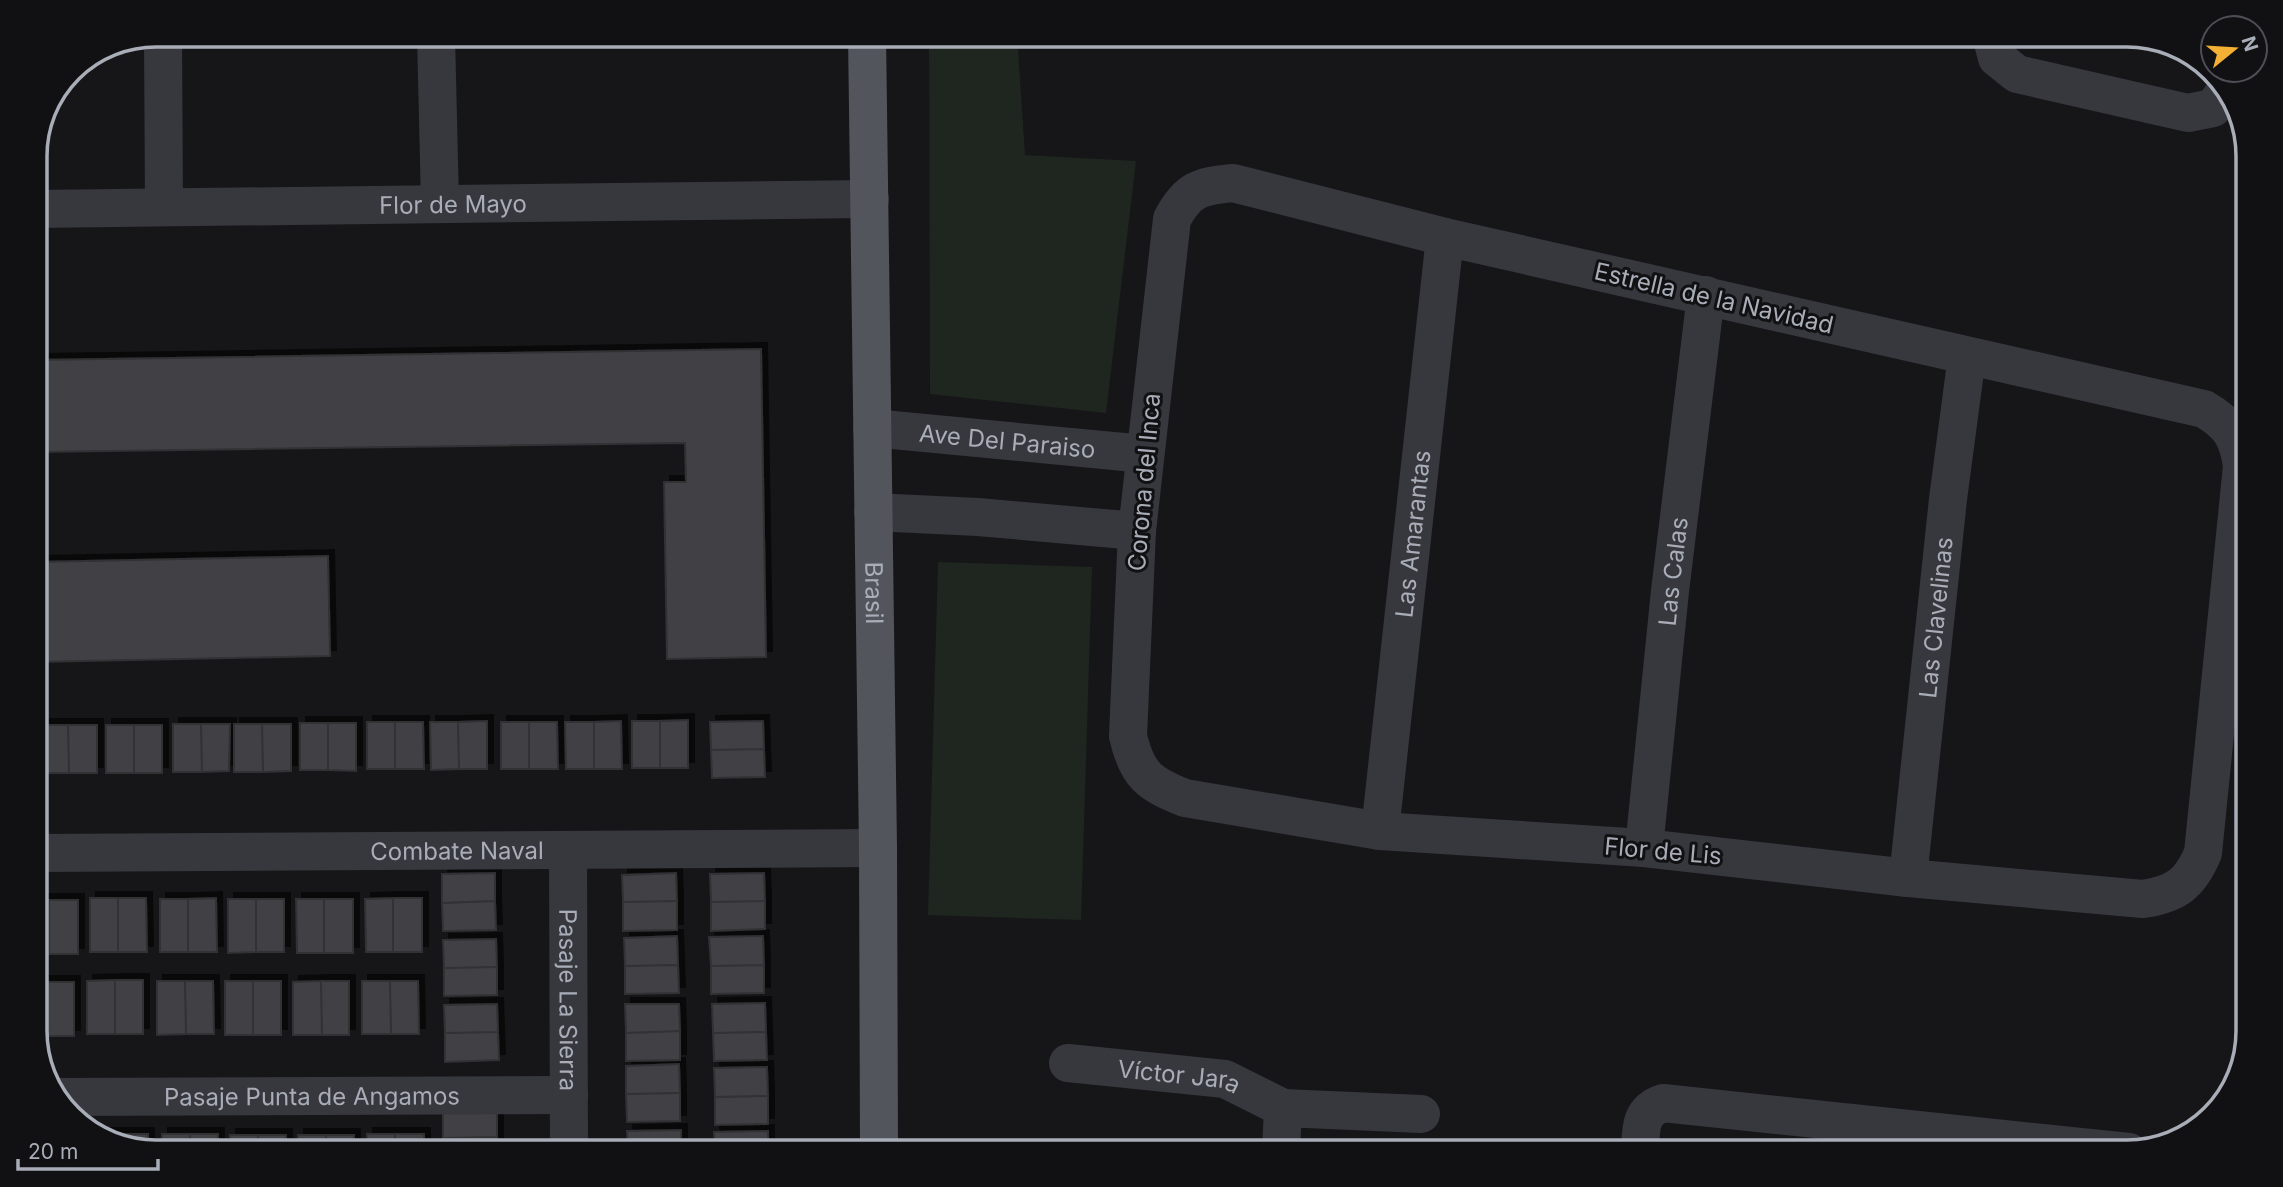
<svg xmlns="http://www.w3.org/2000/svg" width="2283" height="1187" viewBox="0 0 2283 1187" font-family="Inter,sans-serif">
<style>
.green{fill:#1e261f}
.building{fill:#404145;stroke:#303034;stroke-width:2;filter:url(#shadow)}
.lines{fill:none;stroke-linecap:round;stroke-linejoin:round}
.minor{stroke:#37383d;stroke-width:38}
.major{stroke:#53555c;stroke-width:38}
.labels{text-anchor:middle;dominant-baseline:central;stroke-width:6;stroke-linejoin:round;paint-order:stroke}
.street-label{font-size:24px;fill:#a8adb8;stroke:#111113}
.rim{fill:none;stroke:#a8adb8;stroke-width:3.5}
</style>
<defs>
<filter id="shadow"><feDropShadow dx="6" dy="-6" stdDeviation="0" flood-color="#0009"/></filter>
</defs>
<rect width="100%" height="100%" fill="#161618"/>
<!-- green -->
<path class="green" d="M 929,35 L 1017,35 L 1025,155 L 1136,161 L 1106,413 L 930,394 Z
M 938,562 L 1092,567 L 1081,920 L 928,915 Z"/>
<!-- building -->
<path class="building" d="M 761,349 L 766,657 L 667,659 L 664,482 L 686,482 L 685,443 L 36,452 L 35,360 Z
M 328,556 L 330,656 L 35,662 L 35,562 Z
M 688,720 L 688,768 L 660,768 L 660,721 Z
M 487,721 L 487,769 L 459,769 L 458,722 Z
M 621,721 L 622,769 L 594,769 L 594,722 Z
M 632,721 L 660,721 L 660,768 L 632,768 Z
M 763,721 L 764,749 L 711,750 L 710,722 Z
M 367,722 L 395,722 L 395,769 L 367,769 Z
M 395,722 L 423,722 L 424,769 L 395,769 Z
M 430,722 L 458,722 L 459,769 L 431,770 Z
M 501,722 L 529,722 L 529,769 L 501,769 Z
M 529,722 L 557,722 L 558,769 L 529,769 Z
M 565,722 L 594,722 L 594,769 L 566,769 Z
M 300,723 L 328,723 L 328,770 L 300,770 Z
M 328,723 L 356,723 L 356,771 L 328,770 Z
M 173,724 L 201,724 L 202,772 L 173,772 Z
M 201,724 L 230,724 L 229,771 L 202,772 Z
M 234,724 L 262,724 L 263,772 L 234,772 Z
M 262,724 L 291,724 L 291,771 L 263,772 Z
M 41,725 L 68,725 L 69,773 L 41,773 Z
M 68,725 L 97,725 L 97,773 L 69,773 Z
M 106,725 L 134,725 L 134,773 L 106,773 Z
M 134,725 L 162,725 L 162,773 L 134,773 Z
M 764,749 L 765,777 L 712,778 L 711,750 Z
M 495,873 L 495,901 L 442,903 L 442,874 Z
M 676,873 L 677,901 L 623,902 L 622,875 Z
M 764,873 L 765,901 L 711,902 L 710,874 Z
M 90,898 L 118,898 L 118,952 L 90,952 Z
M 118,898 L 146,898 L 147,952 L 118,952 Z
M 216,898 L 217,952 L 188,952 L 188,899 Z
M 393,898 L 393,952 L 366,952 L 365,899 Z
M 393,898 L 422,898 L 422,952 L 393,952 Z
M 160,899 L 188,899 L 188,952 L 160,952 Z
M 228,899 L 256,899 L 256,952 L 228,953 Z
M 256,899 L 284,899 L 284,952 L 256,952 Z
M 296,899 L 324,899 L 324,953 L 297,953 Z
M 324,899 L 353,899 L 353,953 L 324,953 Z
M 35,900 L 49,900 L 49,954 L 35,954 Z
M 49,900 L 78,900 L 78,954 L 49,954 Z
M 495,901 L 496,930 L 443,931 L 442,903 Z
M 677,901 L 677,930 L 623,931 L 623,902 Z
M 765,901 L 765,929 L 711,931 L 711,902 Z
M 677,936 L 678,965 L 625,966 L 624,938 Z
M 763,936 L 764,965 L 711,966 L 709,937 Z
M 496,939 L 497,967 L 444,968 L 443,940 Z
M 678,965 L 679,993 L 625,994 L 625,966 Z
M 764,965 L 764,993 L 711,994 L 711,966 Z
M 497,967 L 497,995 L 444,996 L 444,968 Z
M 115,980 L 115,1034 L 87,1034 L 87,981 Z
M 115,980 L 143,980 L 143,1034 L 115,1034 Z
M 157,981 L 185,981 L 186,1034 L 157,1035 Z
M 185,981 L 213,981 L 214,1034 L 186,1034 Z
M 225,981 L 253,981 L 253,1035 L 225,1035 Z
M 253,981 L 281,981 L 281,1035 L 253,1035 Z
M 321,981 L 349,981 L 349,1035 L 322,1035 Z
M 321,981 L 322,1035 L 293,1035 L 293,982 Z
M 362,981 L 390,981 L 391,1034 L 362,1034 Z
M 390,981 L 418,981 L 419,1034 L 391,1034 Z
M 35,982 L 46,982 L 47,1036 L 35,1036 Z
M 46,982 L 74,982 L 74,1036 L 47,1036 Z
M 765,1003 L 766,1032 L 713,1033 L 712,1004 Z
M 497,1004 L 498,1032 L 445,1033 L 444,1005 Z
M 625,1004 L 679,1004 L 680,1031 L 626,1033 Z
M 680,1031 L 680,1060 L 626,1061 L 626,1033 Z
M 498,1032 L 499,1060 L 445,1062 L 445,1033 Z
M 766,1032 L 767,1060 L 714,1061 L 713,1033 Z
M 679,1064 L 680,1093 L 626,1094 L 626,1066 Z
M 767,1067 L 768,1096 L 715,1097 L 714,1068 Z
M 680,1093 L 680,1121 L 627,1122 L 626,1094 Z
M 768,1096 L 768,1124 L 715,1125 L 715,1097 Z
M 497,1109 L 497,1137 L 443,1138 L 443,1110 Z
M 681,1130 L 681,1152 L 628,1152 L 627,1131 Z
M 768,1131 L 768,1152 L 715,1152 L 714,1132 Z
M 96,1134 L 120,1134 L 120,1144 L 102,1139 Z
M 120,1134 L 148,1134 L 148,1150 L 120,1144 Z
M 162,1134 L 190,1134 L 191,1152 L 162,1152 Z
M 190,1134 L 218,1134 L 218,1152 L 191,1152 Z
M 367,1134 L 395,1134 L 395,1152 L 367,1152 Z
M 395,1134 L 424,1134 L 424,1152 L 395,1152 Z
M 230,1135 L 258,1135 L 258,1152 L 230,1152 Z
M 258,1135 L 286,1135 L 286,1152 L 258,1152 Z
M 298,1135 L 326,1135 L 326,1152 L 298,1152 Z
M 326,1135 L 354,1135 L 354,1152 L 326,1152 Z
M 497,1137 L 497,1152 L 444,1152 L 443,1138 Z"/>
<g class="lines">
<!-- minor -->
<g class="minor">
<path d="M 163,35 L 164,207"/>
<path d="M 436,35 L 440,204"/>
<path d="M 1991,35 L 1997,58 L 2017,74 L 2188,113 L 2213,108 L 2227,89"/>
<path d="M 1233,183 L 1445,237 L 2204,409 C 2230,424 2238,437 2242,466 L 2203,853 C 2190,884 2176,894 2143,899 L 1908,878 L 1644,848 L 1380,831 L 1185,798 C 1149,784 1137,775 1128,736 L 1137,531 L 1172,219 C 1188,189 1200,186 1233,183 Z"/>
<path id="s1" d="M 35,209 L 870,199"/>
<path id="s2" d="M 872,428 L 1145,454"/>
<path d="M 873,512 L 978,517 L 1137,531"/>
<path id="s3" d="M 1380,831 L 1445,237"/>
<path id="s4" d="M 1644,848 L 1670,591 L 1706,295"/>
<path id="s5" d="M 568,850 L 569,1152"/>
<path id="s6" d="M 35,853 L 878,848"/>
<path id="s7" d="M 1908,878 L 1948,499 L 1967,356"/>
<path id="s8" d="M 1068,1063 L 1225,1079 L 1283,1108"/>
<path id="s9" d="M 55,1097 L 569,1095"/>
<path d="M 1281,1152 L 1283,1108 L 1421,1114"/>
<path d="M 1640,1152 C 1641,1130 1639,1111 1663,1103 L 2129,1152"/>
</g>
<!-- major -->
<path class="major" id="s10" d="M 867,35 L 878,848 L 879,1152"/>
</g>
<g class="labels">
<!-- street labels -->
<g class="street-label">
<text stroke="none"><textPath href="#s1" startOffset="418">Flor de Mayo</textPath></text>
<text transform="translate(1714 298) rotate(13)">Estrella de la Navidad</text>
<text stroke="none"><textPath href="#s2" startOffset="136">Ave Del Paraiso</textPath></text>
<text transform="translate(1144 482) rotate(-85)">Corona del Inca</text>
<text stroke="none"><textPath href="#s3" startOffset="299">Las Amarantas</textPath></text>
<text stroke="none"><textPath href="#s4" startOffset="278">Las Calas</textPath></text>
<text stroke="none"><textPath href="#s10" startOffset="558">Brasil</textPath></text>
<text stroke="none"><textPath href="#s7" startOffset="262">Las Clavelinas</textPath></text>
<text stroke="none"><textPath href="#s6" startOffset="422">Combate Naval</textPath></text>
<text transform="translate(1663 851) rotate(5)">Flor de Lis</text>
<text stroke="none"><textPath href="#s5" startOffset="150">Pasaje La Sierra</textPath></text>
<text stroke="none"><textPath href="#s8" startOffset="112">Víctor Jara</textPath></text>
<text stroke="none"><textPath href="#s9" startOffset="257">Pasaje Punta de Angamos</textPath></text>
</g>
</g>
<!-- crop -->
<path d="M0 0H2283V1187H0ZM156 47H2127A109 109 0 0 1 2236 156V1031A109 109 0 0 1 2127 1140H156A109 109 0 0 1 47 1031V156A109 109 0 0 1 156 47Z" fill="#111113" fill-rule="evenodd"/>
<path class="rim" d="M156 47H2127A109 109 0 0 1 2236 156V1031A109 109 0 0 1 2127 1140H156A109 109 0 0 1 47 1031V156A109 109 0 0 1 156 47Z"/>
<!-- north arrow -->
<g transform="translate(2234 49) rotate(72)"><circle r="33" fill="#111113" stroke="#4d4f55" stroke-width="2"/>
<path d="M0-5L12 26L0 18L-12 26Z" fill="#f2b134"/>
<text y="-10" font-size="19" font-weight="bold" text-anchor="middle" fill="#a8adb8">N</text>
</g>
<!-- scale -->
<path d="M18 1159v10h140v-10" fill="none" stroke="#a8adb8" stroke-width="3.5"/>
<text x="28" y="1159" font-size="21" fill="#a8adb8" stroke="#111113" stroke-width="5" paint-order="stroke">20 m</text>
</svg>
